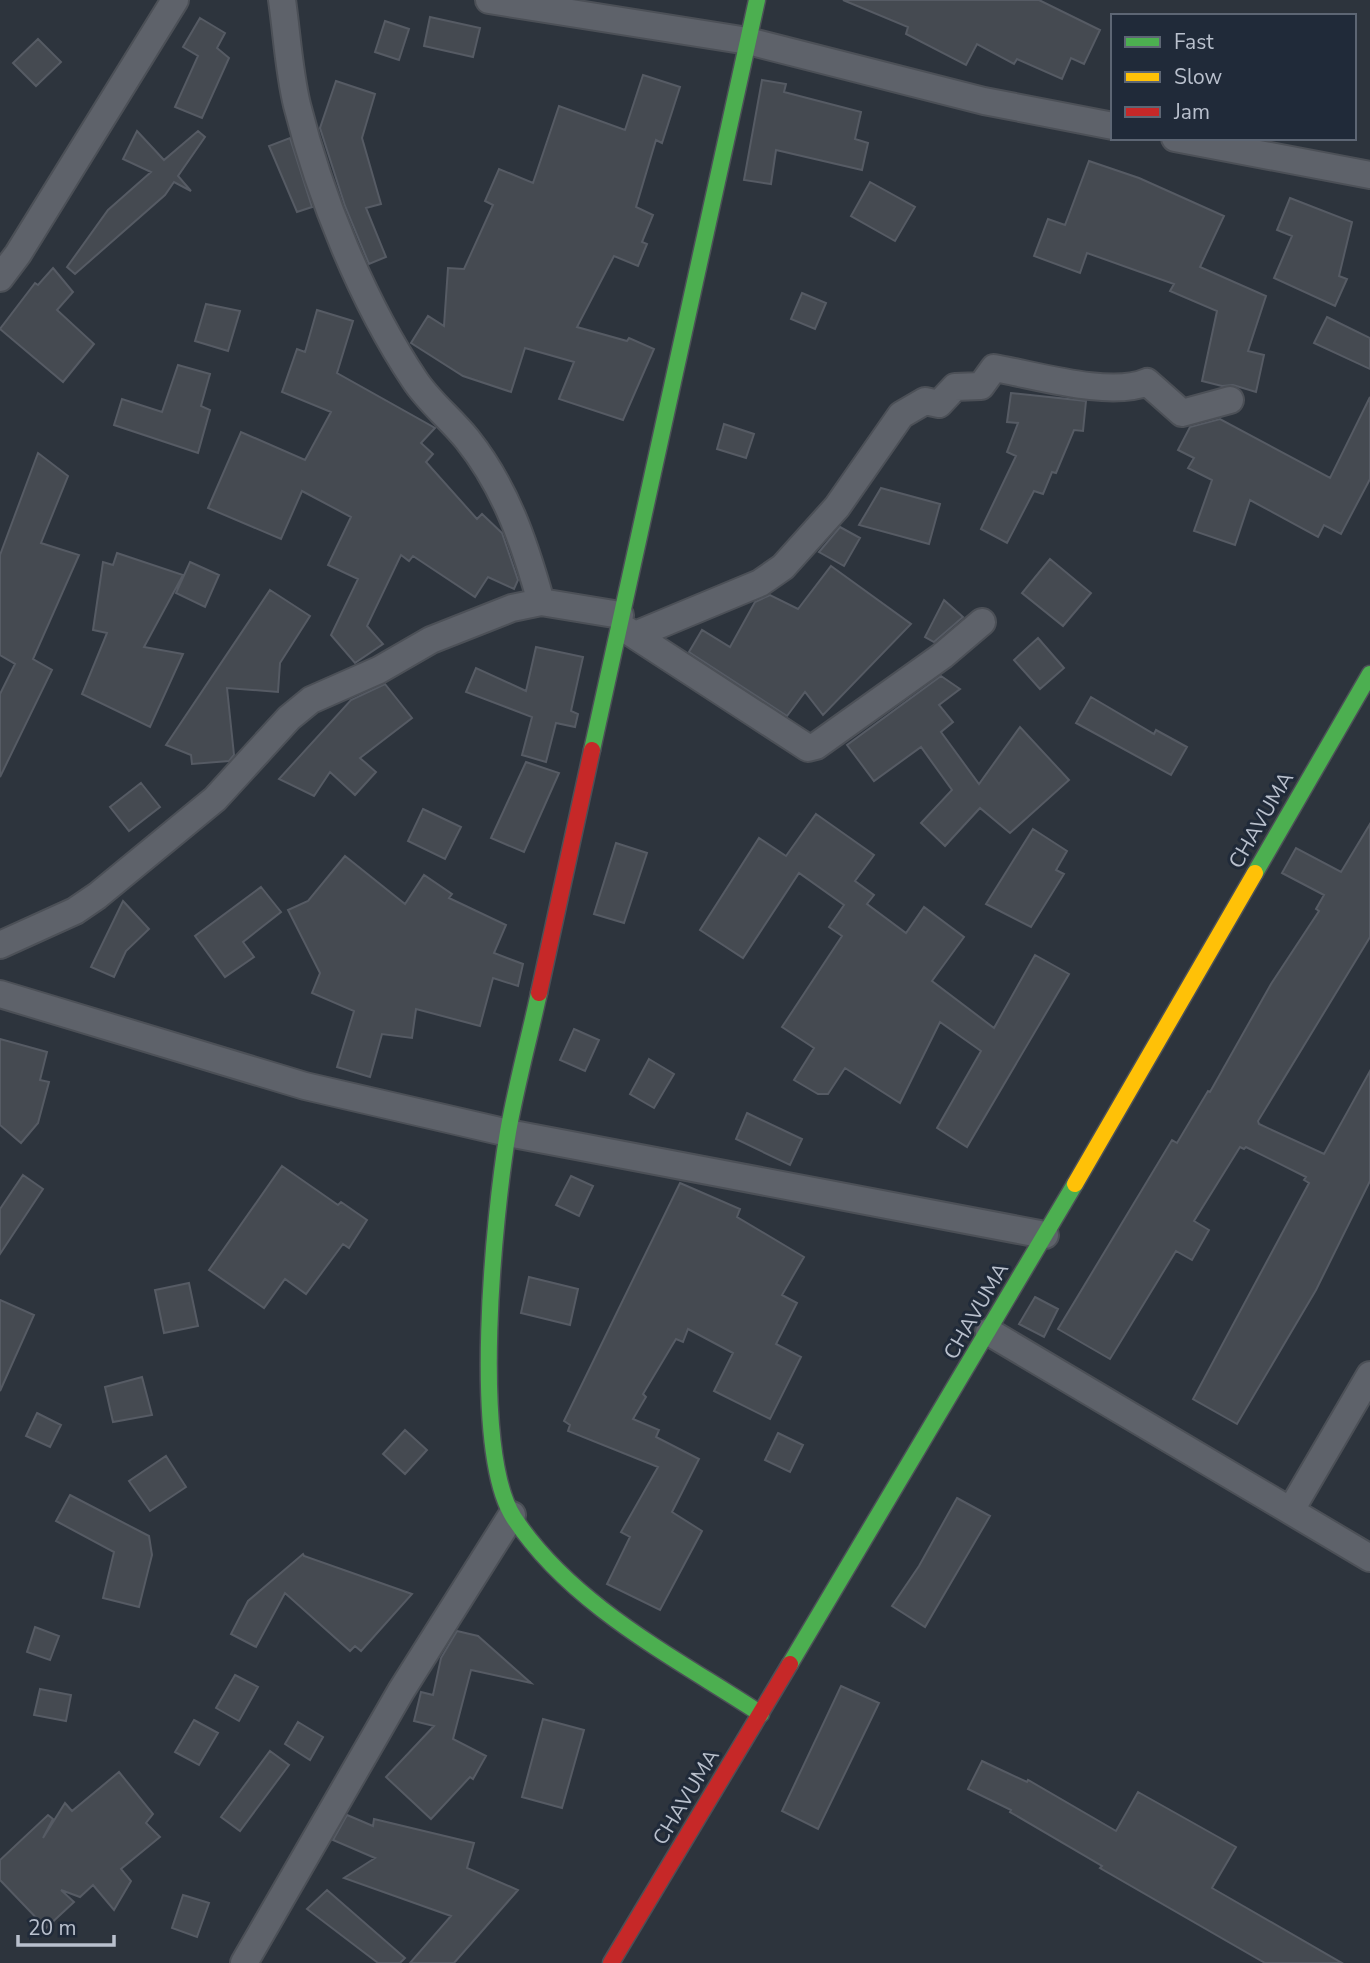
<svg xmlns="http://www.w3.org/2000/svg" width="1370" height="1963" viewBox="0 0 1370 1963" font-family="'Nunito Sans',sans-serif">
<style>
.building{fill:#454a51;stroke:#565b64;stroke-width:2}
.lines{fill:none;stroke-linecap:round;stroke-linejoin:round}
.street-casing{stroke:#4c5057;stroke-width:30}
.fast-casing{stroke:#4c5057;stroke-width:19}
.slow-casing{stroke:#4c5057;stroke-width:19}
.jam-casing{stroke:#4c5057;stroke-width:19}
.street{stroke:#5e626a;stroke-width:26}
.fast{stroke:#4caf50;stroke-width:16}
.slow{stroke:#ffc107;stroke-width:16}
.jam{stroke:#c62828;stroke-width:16}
.labels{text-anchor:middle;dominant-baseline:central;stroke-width:6;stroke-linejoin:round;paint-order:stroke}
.street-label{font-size:21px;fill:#b9c0cd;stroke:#202a39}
</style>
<rect width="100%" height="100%" fill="#2d343d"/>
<!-- building -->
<path class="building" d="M 843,0 L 1039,0 L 1100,30 L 1084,64 L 1071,58 L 1062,79 L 1017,59 L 1014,64 L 977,44 L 966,65 L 906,34 L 908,27 Z
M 430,17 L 480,28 L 473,57 L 424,46 Z
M 200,18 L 225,33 L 217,48 L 229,58 L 202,118 L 175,107 L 198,56 L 183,47 Z
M 385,21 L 409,29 L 399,60 L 375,52 Z
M 38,39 L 61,62 L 36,86 L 13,63 Z
M 643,75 L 680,87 L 662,143 L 656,140 L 636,207 L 653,215 L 642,242 L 647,244 L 638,266 L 614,256 L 577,327 L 627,341 L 629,338 L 654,349 L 623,420 L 559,399 L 574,362 L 525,348 L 511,392 L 463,376 L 411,343 L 428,316 L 444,326 L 448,268 L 464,269 L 493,205 L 485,201 L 499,169 L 533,183 L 559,106 L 625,130 Z
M 762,80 L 786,84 L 784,92 L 861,112 L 855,139 L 868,143 L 862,170 L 776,150 L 771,184 L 744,180 Z
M 336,81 L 375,94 L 362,138 L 381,204 L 366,208 L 386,257 L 369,264 L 345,206 L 320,128 Z
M 137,131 L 164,160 L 198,131 L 205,137 L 178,176 L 191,191 L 174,182 L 165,195 L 75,274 L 67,267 L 108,210 L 151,172 L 123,159 Z
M 290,138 L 312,207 L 297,212 L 269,146 Z
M 1089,161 L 1139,178 L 1224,216 L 1200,267 L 1266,296 L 1248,351 L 1264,355 L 1256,392 L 1233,385 L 1222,386 L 1202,381 L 1217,311 L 1170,291 L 1174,284 L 1087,253 L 1080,273 L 1034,256 L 1048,219 L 1065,225 Z
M 870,182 L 915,207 L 895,241 L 851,216 Z
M 1290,198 L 1352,222 L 1339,276 L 1347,279 L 1335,306 L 1274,278 L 1292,236 L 1277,230 Z
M 53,268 L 73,292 L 57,310 L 94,344 L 63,382 L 0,329 L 35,283 L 38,285 Z
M 802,293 L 826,303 L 815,329 L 791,319 Z
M 206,304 L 240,311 L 228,351 L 195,341 Z
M 317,310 L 353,321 L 337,373 L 435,428 L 421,443 L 433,454 L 426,462 L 477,519 L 482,514 L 502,533 L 518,580 L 514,589 L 488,577 L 475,597 L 413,556 L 409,561 L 401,555 L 367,626 L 383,644 L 355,663 L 331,635 L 358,579 L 328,565 L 351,517 L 302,491 L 281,539 L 208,508 L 241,432 L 305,460 L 331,412 L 282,392 L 297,349 L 305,352 Z
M 1327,317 L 1370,338 L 1370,369 L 1314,343 Z
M 178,365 L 210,374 L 201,406 L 210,410 L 198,453 L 114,425 L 122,399 L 162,412 Z
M 1011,393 L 1086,401 L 1083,431 L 1074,430 L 1056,473 L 1052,472 L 1043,494 L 1034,491 L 1007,543 L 981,529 L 1016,456 L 1007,452 L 1018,423 L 1007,422 Z
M 1370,397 L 1370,479 L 1341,534 L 1324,525 L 1318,537 L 1250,500 L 1235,545 L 1194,531 L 1212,480 L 1188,468 L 1194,458 L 1178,450 L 1190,427 L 1220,419 L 1330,478 Z
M 724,424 L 754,434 L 746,458 L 717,449 Z
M 38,453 L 68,476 L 41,543 L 79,555 L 33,659 L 52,670 L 0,777 L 0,694 L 15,664 L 0,655 L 0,555 Z
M 881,488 L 940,504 L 929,544 L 859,525 Z
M 840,527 L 860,538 L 844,566 L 819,552 Z
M 117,553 L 183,575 L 144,647 L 183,654 L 150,727 L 82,694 L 107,633 L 93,630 L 103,562 L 113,565 Z
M 1050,559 L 1091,593 L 1063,626 L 1022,593 Z
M 190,562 L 219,575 L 205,607 L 176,593 Z
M 831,566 L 911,624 L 823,715 L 805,692 L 787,716 L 689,652 L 702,630 L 730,647 L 755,602 L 770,595 L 798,609 Z
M 270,590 L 310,616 L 280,663 L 278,692 L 227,688 L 234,755 L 229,761 L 192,764 L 191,755 L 166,745 Z
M 944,600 L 963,617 L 934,642 L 925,637 Z
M 1038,638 L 1064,668 L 1040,689 L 1014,660 Z
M 536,647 L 583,657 L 571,711 L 578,714 L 575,727 L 556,723 L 546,762 L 522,755 L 532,717 L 466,692 L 476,668 L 526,691 Z
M 941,676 L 960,689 L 939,705 L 953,722 L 941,732 L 979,784 L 1020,727 L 1069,780 L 1010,833 L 980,808 L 945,846 L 921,823 L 952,790 L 921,747 L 874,781 L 847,745 Z
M 385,684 L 412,718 L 360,758 L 376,772 L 355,795 L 330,772 L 314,796 L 279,779 L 351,700 Z
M 1091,697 L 1154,734 L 1156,730 L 1187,747 L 1171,775 L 1076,723 Z
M 526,762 L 559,773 L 524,852 L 491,838 Z
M 141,783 L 160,807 L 129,831 L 110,807 Z
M 423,809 L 461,827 L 445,859 L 408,841 Z
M 816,814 L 874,855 L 855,881 L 874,895 L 867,904 L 906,933 L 924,907 L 964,937 L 932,981 L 994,1028 L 1035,955 L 1069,974 L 967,1147 L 937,1128 L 981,1051 L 940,1022 L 900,1103 L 845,1068 L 828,1094 L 818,1094 L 794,1080 L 814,1048 L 782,1027 L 842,936 L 829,927 L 844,905 L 799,873 L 743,958 L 700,930 L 759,838 L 786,856 Z
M 1370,824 L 1370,937 L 1258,1121 L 1259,1124 L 1324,1154 L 1370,1071 L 1370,1181 L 1316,1290 L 1237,1424 L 1193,1399 L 1309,1183 L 1304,1180 L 1306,1177 L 1246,1147 L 1244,1149 L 1240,1147 L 1194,1221 L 1209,1230 L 1192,1260 L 1176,1251 L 1110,1359 L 1058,1329 L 1172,1140 L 1177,1143 L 1208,1091 L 1210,1092 L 1271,984 L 1319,911 L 1316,909 L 1324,895 L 1282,873 L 1296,848 L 1341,872 Z
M 1033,829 L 1067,851 L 1056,870 L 1064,874 L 1031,927 L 986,904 Z
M 616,843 L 647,853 L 624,923 L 594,914 Z
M 345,856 L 405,904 L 424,875 L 452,894 L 449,898 L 506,925 L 494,953 L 523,964 L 518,986 L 493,978 L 480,1026 L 416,1009 L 412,1038 L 382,1034 L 370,1077 L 337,1067 L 354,1011 L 312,993 L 320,973 L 288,910 L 308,901 Z
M 261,887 L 281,912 L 243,942 L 254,957 L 225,977 L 195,936 Z
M 123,901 L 149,929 L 126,951 L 114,977 L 91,967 Z
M 574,1029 L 599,1040 L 585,1071 L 560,1060 Z
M 0,1039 L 47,1052 L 40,1080 L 49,1082 L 38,1123 L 21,1143 L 0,1125 Z
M 649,1059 L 674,1074 L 654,1108 L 630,1094 Z
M 747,1113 L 802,1139 L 790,1165 L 736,1139 Z
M 282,1166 L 338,1205 L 341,1202 L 367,1220 L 349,1248 L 343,1244 L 306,1294 L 285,1279 L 264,1308 L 209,1270 Z
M 23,1175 L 43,1189 L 0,1254 L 0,1209 Z
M 571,1176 L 593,1186 L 579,1216 L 556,1205 Z
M 680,1183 L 740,1209 L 737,1217 L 804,1257 L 782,1295 L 797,1303 L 776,1344 L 801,1357 L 770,1419 L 714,1391 L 733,1353 L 688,1329 L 683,1342 L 676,1339 L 643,1394 L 646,1397 L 633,1419 L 659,1430 L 656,1437 L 699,1459 L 672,1512 L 702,1531 L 660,1610 L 607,1584 L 630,1537 L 621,1532 L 658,1467 L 568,1431 L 570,1425 L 564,1421 Z
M 529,1277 L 578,1289 L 570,1325 L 521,1313 Z
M 189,1283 L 198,1326 L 164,1333 L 155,1290 Z
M 1035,1297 L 1058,1309 L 1044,1337 L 1019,1324 Z
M 0,1300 L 34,1315 L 0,1391 Z
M 142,1377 L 152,1415 L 113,1422 L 105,1387 Z
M 37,1413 L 61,1425 L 50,1447 L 26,1436 Z
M 405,1430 L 427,1450 L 405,1474 L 383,1454 Z
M 778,1433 L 803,1445 L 790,1472 L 765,1460 Z
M 166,1456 L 186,1487 L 150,1511 L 129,1481 Z
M 70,1495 L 149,1536 L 152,1555 L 139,1607 L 103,1598 L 114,1552 L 56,1521 Z
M 957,1498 L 990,1516 L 925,1627 L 892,1606 L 919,1566 Z
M 303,1554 L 304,1556 L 412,1594 L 361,1651 L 355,1646 L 350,1651 L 285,1593 L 256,1647 L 231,1634 L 248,1601 Z
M 35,1627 L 59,1636 L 50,1660 L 27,1652 Z
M 457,1631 L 478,1636 L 531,1683 L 471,1670 L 453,1739 L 486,1756 L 473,1779 L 470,1777 L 431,1819 L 386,1777 L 434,1726 L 414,1721 L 421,1692 L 433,1695 L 441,1658 Z
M 235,1675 L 258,1687 L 239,1721 L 216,1708 Z
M 841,1686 L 879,1703 L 818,1829 L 782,1811 Z
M 40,1689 L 71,1695 L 66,1721 L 34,1715 Z
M 543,1719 L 584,1730 L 562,1808 L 522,1797 Z
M 194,1720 L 218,1733 L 199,1765 L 175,1752 Z
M 298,1722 L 323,1737 L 310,1760 L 285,1744 Z
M 270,1751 L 289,1765 L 240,1831 L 221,1817 Z
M 982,1761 L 1027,1782 L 1028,1780 L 1116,1831 L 1138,1792 L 1236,1847 L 1212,1888 L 1342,1963 L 1265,1963 L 1100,1868 L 1102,1866 L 1010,1812 L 1011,1810 L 968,1789 Z
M 119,1772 L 153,1814 L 146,1823 L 160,1837 L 121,1869 L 131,1881 L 114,1910 L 93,1885 L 80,1897 L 61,1890 L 74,1902 L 46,1928 L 0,1880 L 0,1860 L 48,1815 L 53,1819 L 43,1838 L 65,1803 L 72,1811 Z
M 347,1815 L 373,1826 L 374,1819 L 474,1843 L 467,1868 L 518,1890 L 454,1963 L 410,1963 L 451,1916 L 344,1878 L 375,1858 L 333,1840 Z
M 327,1890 L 405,1958 L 400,1963 L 378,1963 L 307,1909 Z
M 183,1895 L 209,1903 L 197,1937 L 172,1928 Z"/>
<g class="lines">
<!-- street casing -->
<g class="street-casing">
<path id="street" d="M 282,0 C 287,35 289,72 297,105 C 320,197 362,301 414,379 C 428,401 450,418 467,439 C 506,488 524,542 541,602
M 489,0 L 748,41 L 984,101 L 1113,126
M 1175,138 L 1370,175
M 0,278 L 18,254 L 175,0
M 625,629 L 808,748 L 816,746 L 942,656 L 982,622
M 635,635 L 760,583 L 783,567 L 837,507 L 901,415 L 925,401 L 939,404 L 955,387 L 981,386 L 994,368 C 1035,375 1110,398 1147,382 L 1182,413 L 1230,400
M 0,945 L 75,911 L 97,896 L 215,799 L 289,718 L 311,700 L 379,670 L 431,640 L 512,608 L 541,602 L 620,615
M 0,994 L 305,1086 L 508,1133 L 1045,1235
M 989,1332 L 1370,1558
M 1291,1510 L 1370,1375
M 244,1963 L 401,1691 L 512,1515"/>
</g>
<!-- fast casing -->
<g class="fast-casing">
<path id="fast" d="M 592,750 L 757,0
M 1255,873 L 1370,674
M 539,993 C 529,1039 516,1086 508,1132 C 494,1214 470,1451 514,1518 C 572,1606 676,1658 761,1714
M 790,1664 L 1075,1184"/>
</g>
<!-- slow casing -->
<g class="slow-casing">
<path id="slow" d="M 1075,1184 L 1255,873"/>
</g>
<!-- jam casing -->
<g class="jam-casing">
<path id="jam" d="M 539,993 L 592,750
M 611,1963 L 790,1664"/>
</g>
<!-- street -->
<use href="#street" class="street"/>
<!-- fast -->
<use href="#fast" class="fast"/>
<!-- slow -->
<use href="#slow" class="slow"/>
<!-- jam -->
<use href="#jam" class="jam"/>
</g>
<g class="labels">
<!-- street labels -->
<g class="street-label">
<text transform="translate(1261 820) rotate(-60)">CHAVUMA</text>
<text transform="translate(976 1311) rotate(-60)">CHAVUMA</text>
<text transform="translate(686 1797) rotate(-59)">CHAVUMA</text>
</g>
</g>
<!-- legend -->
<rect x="1111" y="14" width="245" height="126" fill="#202a39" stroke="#5d6674" stroke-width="2"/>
<rect x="1125" y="37" width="35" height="10" fill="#4caf50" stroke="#5d6674" stroke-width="2"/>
<text x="1174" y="49" font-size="21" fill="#b9c0cd">Fast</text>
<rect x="1125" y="72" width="35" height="10" fill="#ffc107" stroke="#5d6674" stroke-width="2"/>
<text x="1174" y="84" font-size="21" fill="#b9c0cd">Slow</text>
<rect x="1125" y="107" width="35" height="10" fill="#c62828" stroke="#5d6674" stroke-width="2"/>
<text x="1174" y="119" font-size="21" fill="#b9c0cd">Jam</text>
<!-- scale -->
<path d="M18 1935v10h96v-10" fill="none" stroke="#b9c0cd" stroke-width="3.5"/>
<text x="28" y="1935" font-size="21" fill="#b9c0cd" stroke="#202a39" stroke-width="5" paint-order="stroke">20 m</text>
</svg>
